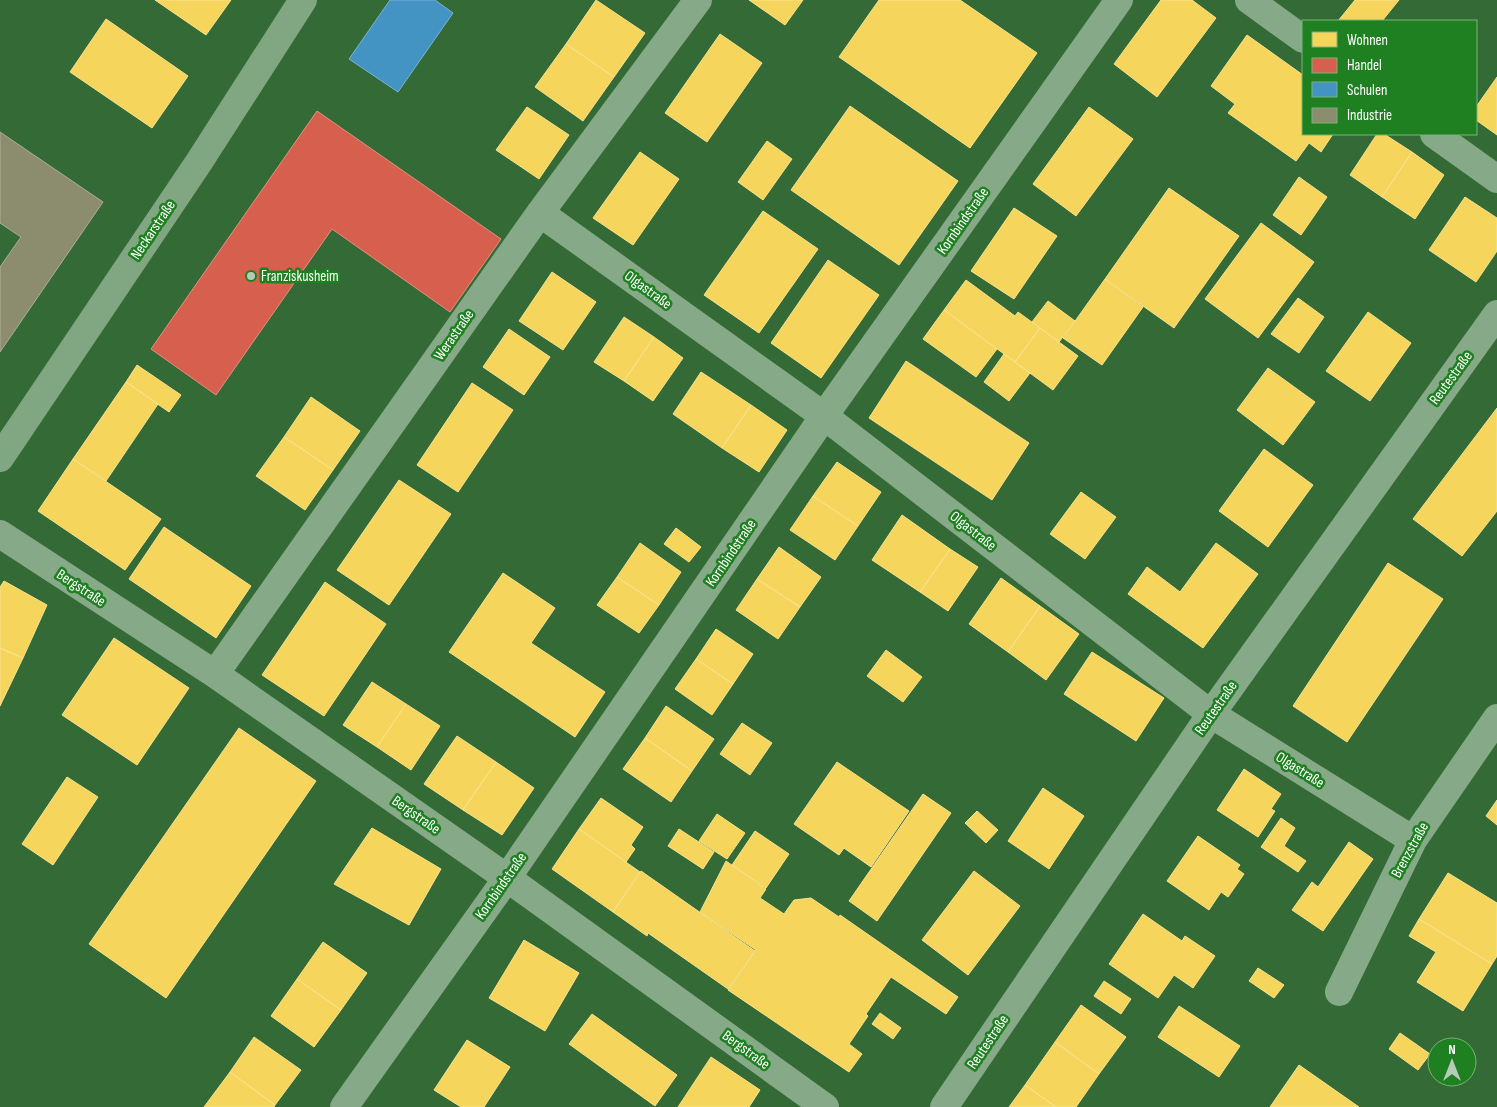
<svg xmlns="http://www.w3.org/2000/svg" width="1497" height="1107" viewBox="0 0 1497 1107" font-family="'Sofia Sans Condensed',sans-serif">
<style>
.homes{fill:#f6d55c;stroke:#f9e28d}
.shops{fill:#d6604d;stroke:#e29082}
.schools{fill:#4393c3;stroke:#7bb3d5}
.industry{fill:#8c8c6e;stroke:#aeae9a}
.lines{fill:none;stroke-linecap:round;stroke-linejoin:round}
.minor{stroke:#86aa87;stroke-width:28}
.secondary{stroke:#80a682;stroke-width:28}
.poi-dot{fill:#b8cbb9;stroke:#1e8021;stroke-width:2}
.labels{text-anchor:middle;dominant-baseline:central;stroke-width:5;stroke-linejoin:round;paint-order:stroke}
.street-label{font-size:15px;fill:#fff;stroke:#1e8021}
.poi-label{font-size:15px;fill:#fff;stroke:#1e8021;text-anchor:start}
</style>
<rect width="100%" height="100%" fill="#346a36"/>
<!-- homes -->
<path class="homes" d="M 155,0 L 231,0 L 206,35 Z
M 596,0 L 645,33 L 614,77 L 566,44 Z
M 749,0 L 803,0 L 785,25 Z
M 879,0 L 960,0 L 1037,53 L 970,148 L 839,57 Z
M 1161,0 L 1192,0 L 1216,18 L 1157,97 L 1114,64 Z
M 1355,0 L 1399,0 L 1382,21 L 1338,21 Z
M 106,19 L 188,76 L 152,128 L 70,72 Z
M 720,34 L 762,63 L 707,142 L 665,113 Z
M 1247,35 L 1303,75 L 1303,134 L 1333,134 L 1321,152 L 1309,143 L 1296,161 L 1228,113 L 1235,104 L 1211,86 Z
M 566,44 L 614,77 L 583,121 L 535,87 Z
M 1497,77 L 1497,135 L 1476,120 L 1476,107 Z
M 850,106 L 958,181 L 899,265 L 791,190 Z
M 527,107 L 569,135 L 539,179 L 496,150 Z
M 1089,107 L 1133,139 L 1076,216 L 1033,184 Z
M 1377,134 L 1384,134 L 1412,152 L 1382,197 L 1350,175 Z
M 767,141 L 792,159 L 763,200 L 738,182 Z
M 640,152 L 679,179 L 633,245 L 593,218 Z
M 1412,152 L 1444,175 L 1415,219 L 1382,197 Z
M 1299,177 L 1327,197 L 1301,235 L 1273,215 Z
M 1169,188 L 1239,236 L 1174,328 L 1105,279 Z
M 1465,197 L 1497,218 L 1497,251 L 1476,282 L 1429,250 Z
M 1014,208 L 1057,236 L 1014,299 L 971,271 Z
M 763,211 L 818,249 L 759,333 L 704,295 Z
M 1261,223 L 1314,262 L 1258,338 L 1205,299 Z
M 828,260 L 879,295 L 821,378 L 771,343 Z
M 552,272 L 596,302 L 563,350 L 519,321 Z
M 1105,279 L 1143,307 L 1102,365 L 1063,338 Z
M 966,280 L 1015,316 L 1018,312 L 1040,328 L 1015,362 L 944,310 Z
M 1298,298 L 1324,317 L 1299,353 L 1271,334 Z
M 1048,301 L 1075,321 L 1059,342 L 1032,322 Z
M 944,310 L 997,349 L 976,377 L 923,339 Z
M 1368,312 L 1411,343 L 1370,401 L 1326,371 Z
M 624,317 L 654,337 L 624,381 L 594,362 Z
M 1040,328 L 1078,356 L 1053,390 L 1015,362 Z
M 509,329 L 550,357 L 524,395 L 483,367 Z
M 654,337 L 683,358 L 653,401 L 624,381 Z
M 1004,354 L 1030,373 L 1009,401 L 984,382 Z
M 906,361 L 1029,443 L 992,500 L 869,418 Z
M 137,365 L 181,395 L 169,412 L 126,382 Z
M 1268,368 L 1315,402 L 1283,445 L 1237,410 Z
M 701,372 L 751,405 L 722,448 L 673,414 Z
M 126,382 L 158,404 L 106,481 L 73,459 Z
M 472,383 L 513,410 L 458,492 L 417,465 Z
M 311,397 L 360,431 L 333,470 L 284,437 Z
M 751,405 L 787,430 L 759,472 L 722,448 Z
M 1497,408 L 1497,511 L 1462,556 L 1413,519 Z
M 284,437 L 333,470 L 305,510 L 256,476 Z
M 1264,449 L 1313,485 L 1268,547 L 1219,511 Z
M 73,459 L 161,519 L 125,570 L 38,511 Z
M 837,462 L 881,492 L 858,526 L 813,496 Z
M 399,480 L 451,514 L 389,605 L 337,570 Z
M 1081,492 L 1116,517 L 1085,559 L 1050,534 Z
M 813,496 L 858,526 L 835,560 L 790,530 Z
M 902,515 L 950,549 L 920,592 L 872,560 Z
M 164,527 L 251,586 L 216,638 L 129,579 Z
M 676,528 L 701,547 L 689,562 L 664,544 Z
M 640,543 L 681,572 L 659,605 L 617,577 Z
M 1216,543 L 1258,574 L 1203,648 L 1128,594 L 1147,567 L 1180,592 Z
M 779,547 L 821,577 L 800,607 L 757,579 Z
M 950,549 L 978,567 L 948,611 L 920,592 Z
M 1388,563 L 1443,599 L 1347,742 L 1293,706 Z
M 503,573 L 555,608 L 531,643 L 605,692 L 575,737 L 449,652 Z
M 617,577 L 659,605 L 639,633 L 597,605 Z
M 1001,578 L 1040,606 L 1008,652 L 969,624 Z
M 757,579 L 800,607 L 778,639 L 736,610 Z
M 4,581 L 47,605 L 23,658 L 0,648 L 0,587 Z
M 325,582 L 386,624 L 324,716 L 262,675 Z
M 1040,606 L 1079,634 L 1046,680 L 1008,652 Z
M 716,629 L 753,654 L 733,684 L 696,659 Z
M 114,638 L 189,688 L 137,765 L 62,715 Z
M 0,648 L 23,658 L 0,706 Z
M 886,650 L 922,677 L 903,702 L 867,676 Z
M 1092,652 L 1164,698 L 1136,741 L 1064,694 Z
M 696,659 L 733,684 L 712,715 L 675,689 Z
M 372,682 L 406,704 L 377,747 L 343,725 Z
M 406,704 L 440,726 L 411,770 L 377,747 Z
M 666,706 L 714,739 L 692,771 L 645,738 Z
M 742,723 L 772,743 L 750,775 L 720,754 Z
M 239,728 L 316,781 L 166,998 L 89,944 Z
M 457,736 L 496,762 L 463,810 L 424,784 Z
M 645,738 L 692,771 L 671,802 L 623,769 Z
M 496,762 L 534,788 L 502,835 L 463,810 Z
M 837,762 L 909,811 L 871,867 L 844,848 L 839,855 L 794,824 Z
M 1244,769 L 1281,794 L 1271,809 L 1275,811 L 1258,837 L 1217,810 Z
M 67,777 L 98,797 L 53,865 L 22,844 Z
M 1043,788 L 1084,816 L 1049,869 L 1008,841 Z
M 923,794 L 951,813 L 877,921 L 849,901 Z
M 601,798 L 643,827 L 631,845 L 635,849 L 626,862 L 579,829 Z
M 1497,800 L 1497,825 L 1486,816 Z
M 977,811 L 998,830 L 986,843 L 965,823 Z
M 717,814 L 745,833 L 727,859 L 699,841 Z
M 1281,818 L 1295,828 L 1284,846 L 1306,861 L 1298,872 L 1261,847 Z
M 372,828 L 441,869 L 409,925 L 334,884 Z
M 579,829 L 640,872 L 613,912 L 552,869 Z
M 679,829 L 714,852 L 703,869 L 668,846 Z
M 755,831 L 789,854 L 766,888 L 732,865 Z
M 1198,836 L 1240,865 L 1237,869 L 1244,874 L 1228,897 L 1221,892 L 1209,910 L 1167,881 Z
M 1349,842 L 1373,859 L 1323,931 L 1292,910 L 1312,882 L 1318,887 Z
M 726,861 L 766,889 L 760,898 L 784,914 L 794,900 L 811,898 L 839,917 L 840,915 L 958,997 L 946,1014 L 891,977 L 866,1014 L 868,1016 L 849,1044 L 862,1054 L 849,1072 L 728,990 L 756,950 L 700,912 Z
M 641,871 L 755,951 L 728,989 L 648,933 L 647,936 L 613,912 Z
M 974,871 L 1020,906 L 968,975 L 922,940 Z
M 1448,873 L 1497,903 L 1497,956 L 1492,964 L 1419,919 Z
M 1143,914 L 1182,941 L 1185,936 L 1215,956 L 1193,988 L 1174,975 L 1158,998 L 1109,964 Z
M 1419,919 L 1492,964 L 1463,1011 L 1417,982 L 1436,952 L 1409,936 Z
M 524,940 L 579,973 L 545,1031 L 489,998 Z
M 323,942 L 367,973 L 341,1010 L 297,979 Z
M 1258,968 L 1284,985 L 1274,998 L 1249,981 Z
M 297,979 L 341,1010 L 314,1047 L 271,1016 Z
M 1104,981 L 1131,999 L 1121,1014 L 1094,996 Z
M 1081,1005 L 1126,1037 L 1099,1074 L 1055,1042 Z
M 1179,1006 L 1240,1046 L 1219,1077 L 1158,1037 Z
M 880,1013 L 901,1028 L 893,1039 L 872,1024 Z
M 592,1014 L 677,1075 L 655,1106 L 569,1044 Z
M 1400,1033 L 1430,1054 L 1418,1070 L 1389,1049 Z
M 254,1037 L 301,1070 L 275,1105 L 230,1072 Z
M 467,1040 L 510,1067 L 484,1107 L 461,1107 L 434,1090 Z
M 1055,1042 L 1099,1074 L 1076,1107 L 1056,1107 L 1025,1085 Z
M 711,1057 L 760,1090 L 749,1107 L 678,1107 Z
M 1299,1065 L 1359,1107 L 1270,1107 Z
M 230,1072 L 275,1105 L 274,1107 L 204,1107 Z
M 1025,1085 L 1056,1107 L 1009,1107 Z"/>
<!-- shops -->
<path class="shops" d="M 317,111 L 501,239 L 450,312 L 332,229 L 216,395 L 151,349 Z"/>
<!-- schools -->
<path class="schools" d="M 390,0 L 435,0 L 453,13 L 398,92 L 349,59 Z"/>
<!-- industry -->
<path class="industry" d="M 0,132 L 103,202 L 0,352 L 0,267 L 21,237 L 0,223 Z"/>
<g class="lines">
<!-- minor -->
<path class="minor" d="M 1249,0 L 1303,39
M 1434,134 L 1497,179
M 540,213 L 824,416 L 1211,714 L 1413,840
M 0,534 L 215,674 L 507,878 L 825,1107
M 215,674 L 540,213 L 698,0
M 1339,992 L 1413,840 L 1497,718
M 344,1107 L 507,878 L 824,416 L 1119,0
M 944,1107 L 1211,714 L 1497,314"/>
<!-- secondary -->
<path class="secondary" d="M 0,458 L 199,162 L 303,0"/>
</g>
<!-- markers -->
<circle class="poi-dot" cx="251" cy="276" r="5"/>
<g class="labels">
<!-- street labels -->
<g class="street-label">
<text transform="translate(963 221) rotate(-55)">Kornbindstraße</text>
<text transform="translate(153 230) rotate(-56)">Neckarstraße</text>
<text transform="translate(648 290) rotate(36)">Olgastraße</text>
<text transform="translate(454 335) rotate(-55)">Werastraße</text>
<text transform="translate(1451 378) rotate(-54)">Reutestraße</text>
<text transform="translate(973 531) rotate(38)">Olgastraße</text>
<text transform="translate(731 553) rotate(-56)">Kornbindstraße</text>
<text transform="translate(81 588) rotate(33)">Bergstraße</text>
<text transform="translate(1216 708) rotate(-55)">Reutestraße</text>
<text transform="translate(1300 770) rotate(32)">Olgastraße</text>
<text transform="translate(416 815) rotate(35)">Bergstraße</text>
<text transform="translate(1410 850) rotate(-61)">Brenzstraße</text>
<text transform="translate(501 886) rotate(-55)">Kornbindstraße</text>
<text transform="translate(988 1042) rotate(-56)">Reutestraße</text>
<text transform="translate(746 1050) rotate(36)">Bergstraße</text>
</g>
<!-- poi labels -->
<g class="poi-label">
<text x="261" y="276">Franziskusheim</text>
</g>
</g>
<!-- legend -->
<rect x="1302" y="20" width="175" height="115" fill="#1e8021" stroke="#78b37a"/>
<rect x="1312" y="32" width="25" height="15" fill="#f6d55c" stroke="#78b37a"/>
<text x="1347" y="45" font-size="15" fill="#ffffff">Wohnen</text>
<rect x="1312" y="58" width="25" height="15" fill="#d6604d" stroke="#78b37a"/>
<text x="1347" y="70" font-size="15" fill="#ffffff">Handel</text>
<rect x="1312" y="82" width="25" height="15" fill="#4393c3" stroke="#78b37a"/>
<text x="1347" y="95" font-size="15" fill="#ffffff">Schulen</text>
<rect x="1312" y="108" width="25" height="15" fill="#8c8c6e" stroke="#78b37a"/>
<text x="1347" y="120" font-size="15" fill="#ffffff">Industrie</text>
<!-- north arrow -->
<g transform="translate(1452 1062)"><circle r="24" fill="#1e8021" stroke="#78b37a"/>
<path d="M0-4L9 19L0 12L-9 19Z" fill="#b8cbb9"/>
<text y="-8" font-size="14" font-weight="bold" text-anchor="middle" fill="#ffffff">N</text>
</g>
</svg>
